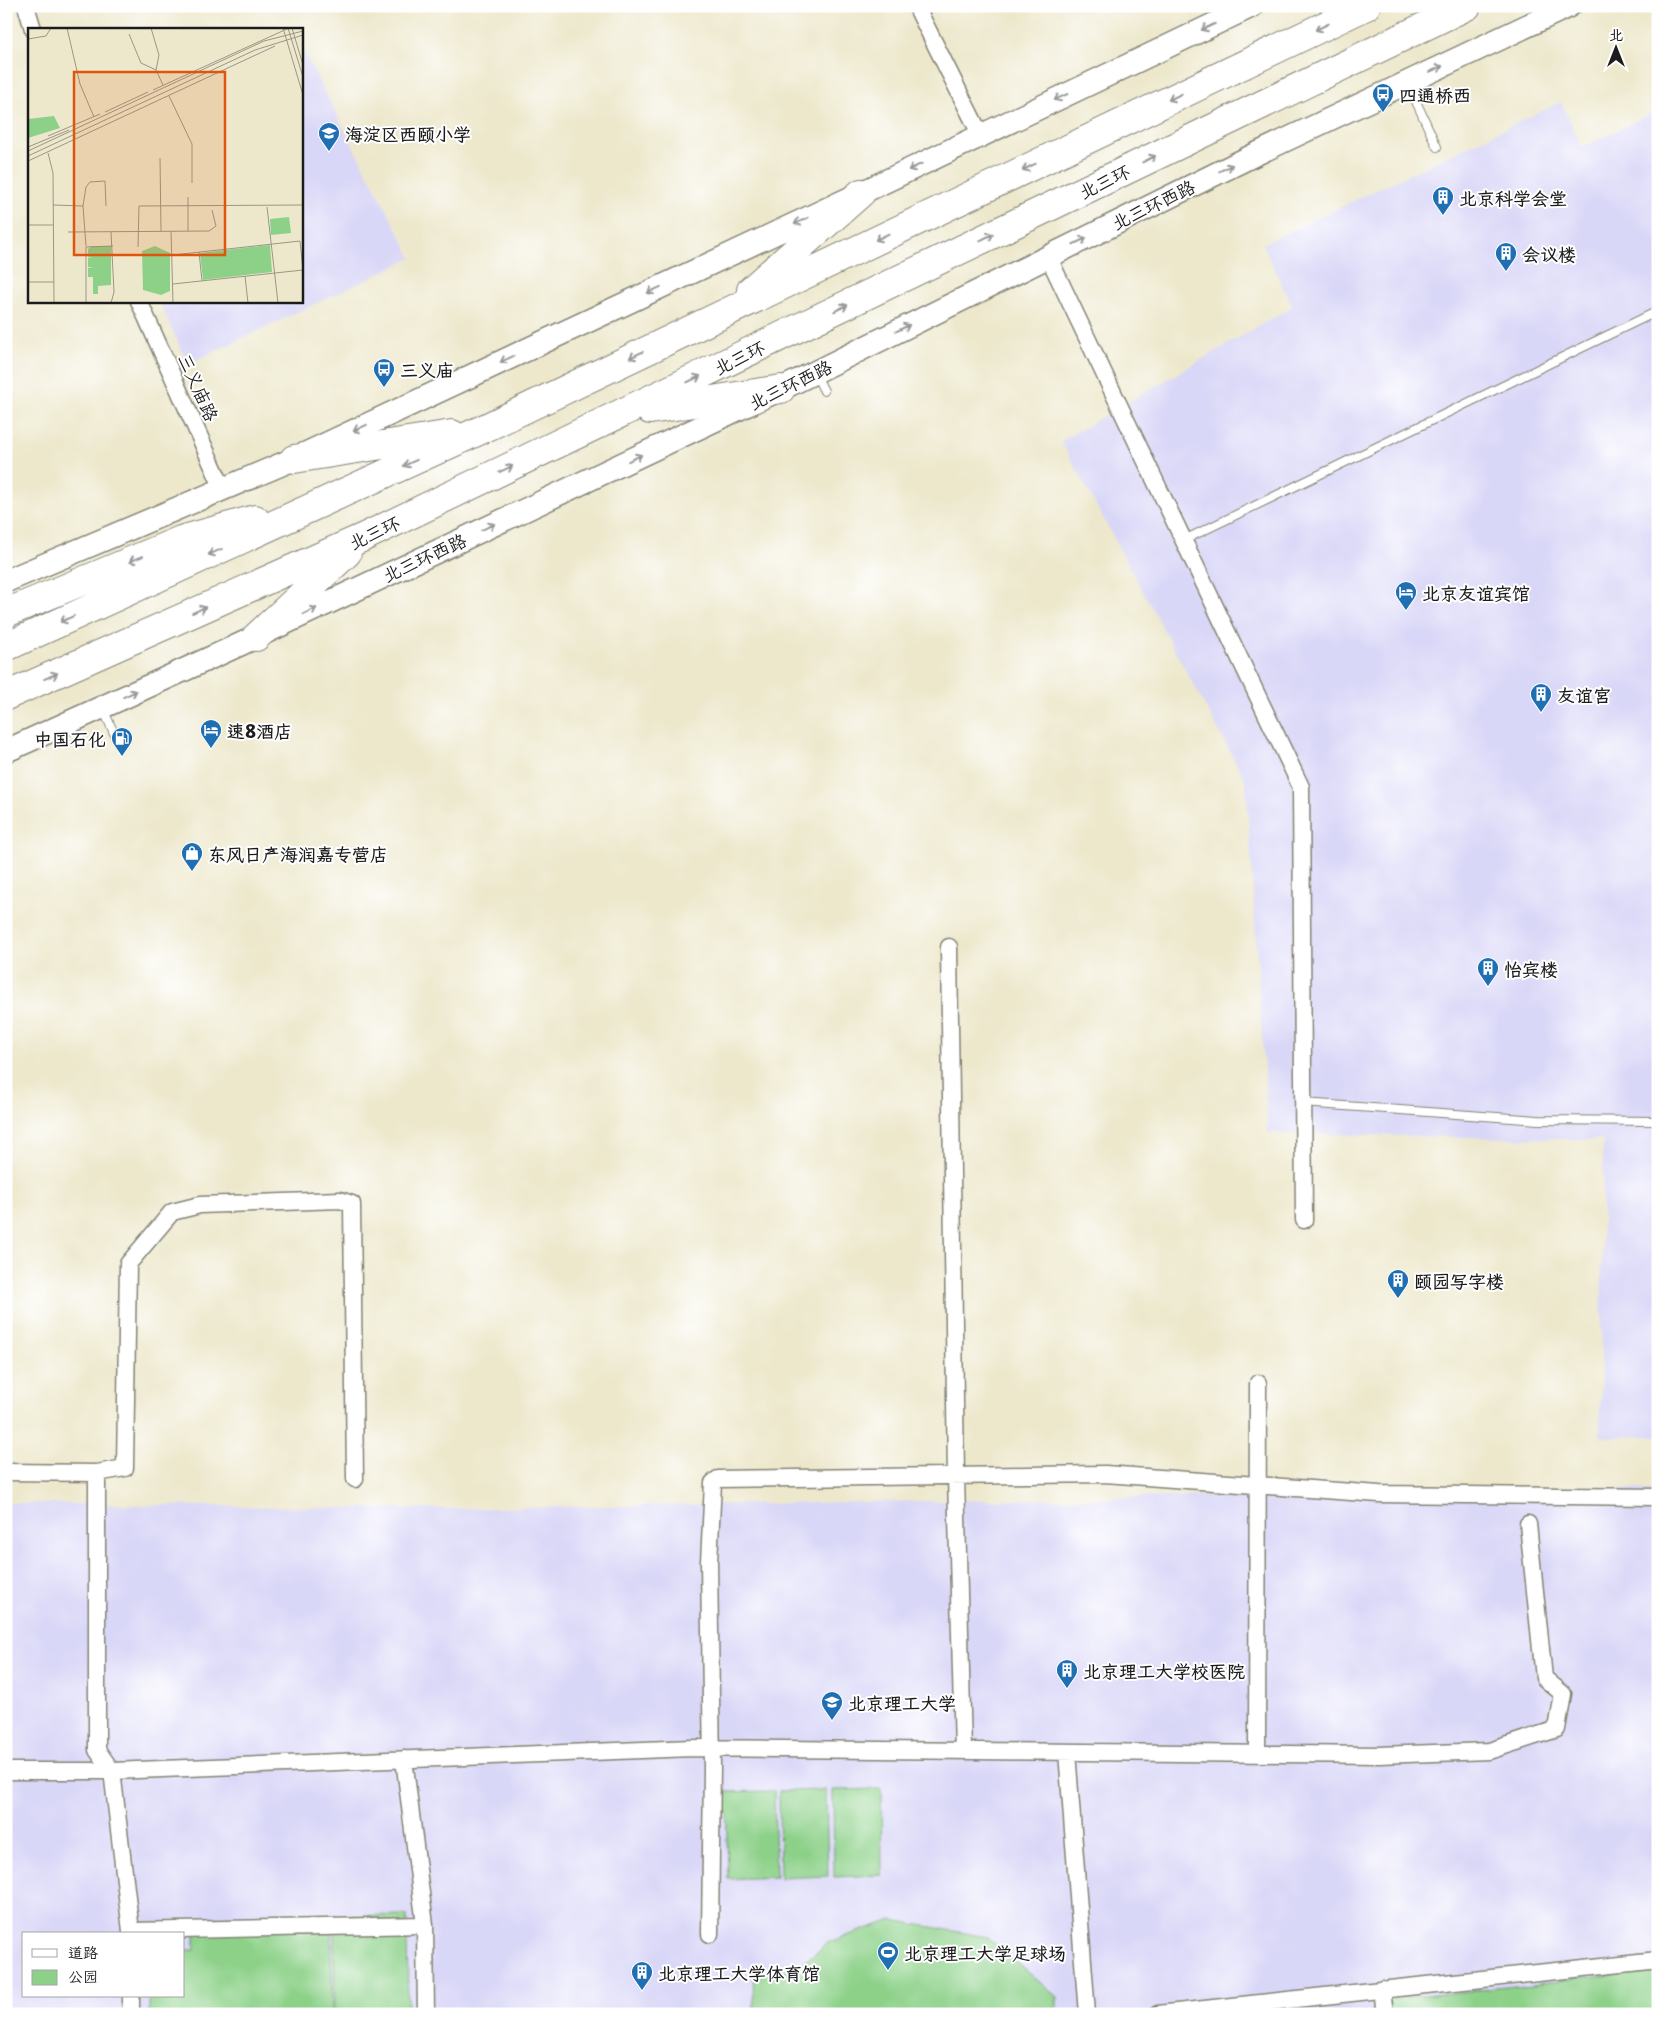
<svg xmlns="http://www.w3.org/2000/svg" width="1664" height="2020" viewBox="0 0 1664 2020" font-family="'Playpen Sans','LXGW WenKai TC',sans-serif">
<style>
.built{fill:#d9d7f7;fill-rule:evenodd}
.green{fill:#8dd189;stroke:#547652}
.lines{fill:none;stroke-linecap:round;stroke-linejoin:round}
.lane-casing{stroke:#848274;stroke-width:10}
.street-casing{stroke:#848274;stroke-width:19}
.secondary-casing{stroke:#848274;stroke-width:25}
.highway-casing{stroke:#848274;stroke-width:30}
.lane{stroke:#fff;stroke-width:8}
.street{stroke:#fff;stroke-width:16}
.secondary{stroke:#fff;stroke-width:22}
.highway{stroke:#fff;stroke-width:28}
.oneway{stroke:#999}
.labels{text-anchor:middle;dominant-baseline:central;stroke-width:4;stroke-linejoin:round;paint-order:stroke}
.poi-label{font-size:18px;font-weight:bold;fill:#1c1c1c;stroke:#fff;text-anchor:start}
.street-label{font-size:18px;fill:#1c1c1c;stroke:#fff}
.inset-road{fill:none;stroke:#999686;stroke-width:1}
.view{fill:#de560d;fill-opacity:0.15;stroke:#de560d;stroke-width:2.5}
.inset-edge{fill:none;stroke:#1c1c1c;stroke-width:2.5}
</style>
<rect width="100%" height="100%" fill="#fff"/>
<filter id="ink" filterUnits="userSpaceOnUse"><feTurbulence type="fractalNoise" baseFrequency=".02" numOctaves="2"/><feDisplacementMap in="SourceGraphic" scale="10" xChannelSelector="R" yChannelSelector="G"/><feConvolveMatrix kernelMatrix="1 2 1 2 8 2 1 2 1" color-interpolation-filters="sRGB"/></filter>
<filter id="wash" filterUnits="userSpaceOnUse"><feTurbulence type="fractalNoise" baseFrequency=".0096" numOctaves="4" result="noise"/><feDisplacementMap in="SourceGraphic" scale="20" xChannelSelector="R" yChannelSelector="G"/><feGaussianBlur stdDeviation="1.12" result="paint"/><feColorMatrix in="noise" values="0 0 0 0 0 0 0 0 0 0 0 0 0 0 0 0 0 1.4 0 .05"/><feComposite in="paint" operator="in"/></filter>
<g filter="url(#wash)">
<rect width="100%" height="100%" fill="#ede8cc"/>
<!-- built -->
<path class="built" d="M 301,47 L 412,258 L 188,364 L 159,301 L 301,301 Z
M 1561,102 L 1582,147 L 1658,110 L 1658,1436 L 1600,1437 L 1603,1140 L 1268,1133 L 1246,781 L 1061,441 L 1292,307 L 1263,244 Z
M 1658,1489 L 1658,2014 L 6,2014 L 6,1503 L 435,1509 ZM 24,1934 L 184,1934 L 184,1996 L 24,1996 Z"/>
<!-- green -->
<path class="green" d="M 881,1789 L 882,1875 L 834,1877 L 833,1790 Z
M 826,1790 L 828,1876 L 780,1878 L 779,1791 Z
M 774,1791 L 776,1877 L 728,1879 L 726,1792 Z
M 407,1915 L 408,2014 L 334,2014 L 334,1916 Z
M 331,1918 L 332,2014 L 149,2014 L 149,1996 L 184,1996 L 184,1950 L 195,1950 L 195,1919 Z
M 892,1920 L 987,1937 L 1057,1997 L 1057,2014 L 754,2014 L 753,1972 L 789,1970 L 803,1963 L 829,1942 Z
M 1658,1970 L 1658,2014 L 1390,2014 L 1388,2000 Z"/>
</g>
<g filter="url(#ink)">
<g class="lines">
<!-- lane casing -->
<g class="lane-casing">
<path id="lane" d="M 1408,84 L 1437,147
M 816,375 L 824,391
M 1184,540 L 1658,311
M 103,709 L 119,744
M 1303,1103 L 1538,1120 L 1658,1121"/>
</g>
<!-- street casing -->
<g class="street-casing">
<path id="street" d="M 26,6 L 33,29
M 916,6 L 981,136
M 1048,256 L 1301,787 L 1304,1220
M 139,301 L 223,489
M 949,947 L 956,1476 L 963,1751
M 6,1472 L 97,1473 L 97,1750 L 112,1771 L 131,1931
M 97,1473 L 125,1468 L 128,1264 L 172,1212 L 200,1205 L 340,1200 L 352,1204 L 355,1479
M 1067,1752 L 1087,2014
M 1257,1754 L 1258,1383
M 404,1759 L 425,1925 L 426,2014
M 6,1771 L 112,1771 L 693,1748 L 1379,1755 L 1489,1751 L 1557,1729 L 1563,1694 L 1544,1678 L 1528,1524
M 131,1934 L 131,1931 L 425,1925
M 710,1934 L 712,1767 L 709,1562 L 713,1483 L 718,1479 L 1105,1474 L 1379,1494 L 1658,1497
M 1382,1989 L 1385,2014
M 131,1996 L 131,2014
M 1158,2014 L 1658,1960"/>
</g>
<!-- secondary casing -->
<g class="secondary-casing">
<path id="secondary" d="M 6,581 L 294,459 L 861,193 L 1252,6
M 6,751 L 241,644 L 781,389 L 1254,155 L 1569,6"/>
</g>
<!-- highway casing -->
<g class="highway-casing">
<path id="highway" d="M 751,290 L 861,193
M 650,410 L 781,389
M 294,459 L 452,434
M 6,613 L 181,540 L 255,519
M 256,637 L 347,553
M 6,647 L 483,429 L 1366,6
M 6,696 L 364,537 L 1467,6"/>
</g>
<!-- lane -->
<use href="#lane" class="lane"/>
<!-- street -->
<use href="#street" class="street"/>
<!-- secondary -->
<use href="#secondary" class="secondary"/>
<!-- highway -->
<use href="#highway" class="highway"/>
</g>
<!-- one-way arrows -->
<defs><path id="oneway-shaft" d="M-6 0H5M1.5-3L5.5 0L1.5 3" fill="none" stroke-width="1.6" stroke-linecap="round" stroke-linejoin="round" transform="scale(1.25)"/></defs>
<g class="oneway">
<use href="#oneway-shaft" transform="translate(1208 27) rotate(155)"/>
<use href="#oneway-shaft" transform="translate(1322 27) rotate(154)"/>
<use href="#oneway-shaft" transform="translate(1436 69) rotate(-25)"/>
<use href="#oneway-shaft" transform="translate(1061 97) rotate(155)"/>
<use href="#oneway-shaft" transform="translate(1175 97) rotate(154)"/>
<use href="#oneway-shaft" transform="translate(1149 159) rotate(-26)"/>
<use href="#oneway-shaft" transform="translate(915 167) rotate(154)"/>
<use href="#oneway-shaft" transform="translate(1029 167) rotate(154)"/>
<use href="#oneway-shaft" transform="translate(1226 168) rotate(-26)"/>
<use href="#oneway-shaft" transform="translate(801 221) rotate(155)"/>
<use href="#oneway-shaft" transform="translate(882 237) rotate(154)"/>
<use href="#oneway-shaft" transform="translate(987 237) rotate(-26)"/>
<use href="#oneway-shaft" transform="translate(1080 241) rotate(-26)"/>
<use href="#oneway-shaft" transform="translate(654 290) rotate(155)"/>
<use href="#oneway-shaft" transform="translate(841 308) rotate(-26)"/>
<use href="#oneway-shaft" transform="translate(903 328) rotate(-26)"/>
<use href="#oneway-shaft" transform="translate(636 355) rotate(154)"/>
<use href="#oneway-shaft" transform="translate(507 359) rotate(155)"/>
<use href="#oneway-shaft" transform="translate(694 379) rotate(-26)"/>
<use href="#oneway-shaft" transform="translate(360 428) rotate(155)"/>
<use href="#oneway-shaft" transform="translate(635 458) rotate(-25)"/>
<use href="#oneway-shaft" transform="translate(410 463) rotate(155)"/>
<use href="#oneway-shaft" transform="translate(506 469) rotate(-25)"/>
<use href="#oneway-shaft" transform="translate(488 527) rotate(-25)"/>
<use href="#oneway-shaft" transform="translate(215 552) rotate(156)"/>
<use href="#oneway-shaft" transform="translate(136 559) rotate(157)"/>
<use href="#oneway-shaft" transform="translate(199 610) rotate(-24)"/>
<use href="#oneway-shaft" transform="translate(310 611) rotate(-25)"/>
<use href="#oneway-shaft" transform="translate(67 619) rotate(156)"/>
<use href="#oneway-shaft" transform="translate(51 676) rotate(-24)"/>
<use href="#oneway-shaft" transform="translate(130 694) rotate(-24)"/>
</g>
</g>
<!-- icons -->
<defs>
<g id="bus-pin" transform="scale(1.125)"><path d="M0 17L-7.5 6A9.5 9.5 0 1 1 7.5 6Z" fill="#1f6fb2" stroke="#fff"/><path d="M-5-6H5V4H4V6H2V4H-2V6H-4V4H-5ZM-3.5-4V0h7V-4ZM-3.5 1.2v1.5H-2V1.2ZM2 1.2v1.5H3.5V1.2Z" fill="#fff"/></g>
<g id="school-pin" transform="scale(1.125)"><path d="M0 17L-7.5 6A9.5 9.5 0 1 1 7.5 6Z" fill="#1f6fb2" stroke="#fff"/><path d="M0-5L7-2L0 1L-7-2ZM-4 1L0 2.5L4 1V4Q0 6-4 4Z" fill="#fff"/></g>
<g id="building-pin" transform="scale(1.125)"><path d="M0 17L-7.5 6A9.5 9.5 0 1 1 7.5 6Z" fill="#1f6fb2" stroke="#fff"/><path d="M-4-6H4V6H1V3H-1V6H-4ZM-2.5-4.3h1.7v1.8h-1.7ZM.8-4.3h1.7v1.8H.8ZM-2.5-1h1.7V.8h-1.7ZM.8-1h1.7V.8H.8Z" fill="#fff"/></g>
<g id="hotel-pin" transform="scale(1.125)"><path d="M0 17L-7.5 6A9.5 9.5 0 1 1 7.5 6Z" fill="#1f6fb2" stroke="#fff"/><path d="M-6-4.5h1.5V1H6V5H4.5V3h-9V5H-6ZM-4 0a1.8 1.8 0 1 1 3.6 0ZM.5 0V-2.5h3Q6-2.5 6 0Z" fill="#fff"/></g>
<g id="fuel-pin" transform="scale(1.125)"><path d="M0 17L-7.5 6A9.5 9.5 0 1 1 7.5 6Z" fill="#1f6fb2" stroke="#fff"/><path d="M-5.5-6h7V0h2V4h1.3V-2.5L3-4.5l.8-.8L6-3V5H2.5V1h-1V6h-7ZM-4.2-4.7v3.2H.2V-4.7Z" fill="#fff"/></g>
<g id="shop-pin" transform="scale(1.125)"><path d="M0 17L-7.5 6A9.5 9.5 0 1 1 7.5 6Z" fill="#1f6fb2" stroke="#fff"/><path d="M-5-2.5h2.3a2.7 3.5 0 0 1 5.4 0H5L5.5 6h-11ZM-1.5-2.5h3a1.5 2.3 0 0 0-3 0Z" fill="#fff"/></g>
<g id="university-pin" transform="scale(1.125)"><path d="M0 17L-7.5 6A9.5 9.5 0 1 1 7.5 6Z" fill="#1f6fb2" stroke="#fff"/><path d="M0-5L7-2L0 1L-7-2ZM-4 1L0 2.5L4 1V4Q0 6-4 4Z" fill="#fff"/></g>
<g id="stadium-pin" transform="scale(1.125)"><path d="M0 17L-7.5 6A9.5 9.5 0 1 1 7.5 6Z" fill="#1f6fb2" stroke="#fff"/><path d="M0-5a6.5 5 0 1 0 0 10a6.5 5 0 1 0 0-10ZM-3.5-1.8h7v3.6h-7Z" fill="#fff"/></g>
</defs>
<g fill-rule="evenodd">
<use href="#bus-pin" x="1383" y="94"/>
<use href="#school-pin" x="329" y="133"/>
<use href="#building-pin" x="1443" y="197"/>
<use href="#building-pin" x="1506" y="253"/>
<use href="#bus-pin" x="384" y="369"/>
<use href="#hotel-pin" x="1406" y="592"/>
<use href="#building-pin" x="1541" y="694"/>
<use href="#hotel-pin" x="211" y="730"/>
<use href="#fuel-pin" x="122" y="738"/>
<use href="#shop-pin" x="192" y="853"/>
<use href="#building-pin" x="1488" y="968"/>
<use href="#building-pin" x="1398" y="1280"/>
<use href="#building-pin" x="1067" y="1670"/>
<use href="#university-pin" x="832" y="1702"/>
<use href="#stadium-pin" x="888" y="1952"/>
<use href="#building-pin" x="642" y="1972"/>
</g>
<g class="labels">
<!-- poi labels -->
<g class="poi-label">
<text x="1399" y="94">四通桥西</text>
<text x="345" y="133">海淀区西颐小学</text>
<text x="1459" y="197">北京科学会堂</text>
<text x="1522" y="253">会议楼</text>
<text x="400" y="369">三义庙</text>
<text x="1422" y="592">北京友谊宾馆</text>
<text x="1557" y="694">友谊宫</text>
<text x="227" y="730">速8酒店</text>
<text x="106" y="738" text-anchor="end">中国石化</text>
<text x="208" y="853">东风日产海润嘉专营店</text>
<text x="1504" y="968">怡宾楼</text>
<text x="1414" y="1280">颐园写字楼</text>
<text x="1083" y="1670">北京理工大学校医院</text>
<text x="848" y="1702">北京理工大学</text>
<text x="904" y="1952">北京理工大学足球场</text>
<text x="658" y="1972">北京理工大学体育馆</text>
</g>
<!-- street labels -->
<g class="street-label">
<text transform="translate(1104 181) rotate(-26)">北三环</text>
<text transform="translate(1153 204) rotate(-26)">北三环西路</text>
<text transform="translate(739 357) rotate(-26)">北三环</text>
<text transform="translate(790 384) rotate(-26)">北三环西路</text>
<text transform="translate(199 387) rotate(66)">三义庙路</text>
<text transform="translate(374 532) rotate(-25)">北三环</text>
<text transform="translate(424 557) rotate(-25)">北三环西路</text>
</g>
</g>
<!-- overview -->
<g transform="translate(28 28)">
<rect width="275" height="275" fill="#ede8cc"/>
<path d="M 26,88 L 32,100 L 0,110 L 0,91 ZM 261,189 L 263,205 L 243,207 L 242,191 ZM 242,217 L 244,244 L 175,252 L 172,225 ZM 64,218 L 83,218 L 83,257 L 70,258 L 70,266 L 65,266 L 65,249 L 60,249 L 60,240 L 65,240 L 60,239 L 60,230 L 64,230 L 60,229 L 60,221 ZM 127,218 L 142,225 L 142,263 L 133,267 L 115,262 L 114,223 Z" fill="#8dd189"/>
<path class="inset-road" d="M 39,0 L 52,56 L 66,89M 123,0 L 131,27 L 128,42M 255,0 L 275,67M 260,0 L 275,49M 264,0 L 275,37M 101,6 L 113,35 L 128,42 L 135,57M 0,11 L 18,8 L 23,0M 125,62 L 261,0M 141,68 L 164,116 L 164,155M 77,84 L 120,64M 20,108 L 72,86M 0,119 L 41,102M 0,123 L 236,13 L 275,3M 20,125 L 25,145 L 26,275M 0,128 L 227,22 L 275,7M 132,130 L 133,203M 0,133 L 247,18M 25,177 L 55,178 L 58,218M 55,178 L 58,159 L 62,154 L 77,153 L 78,178M 239,179 L 250,275M 0,197 L 25,197M 143,203 L 145,275M 160,203 L 160,169M 40,204 L 181,203 L 188,198 L 184,182M 83,204 L 86,264 L 83,275M 110,219 L 111,178 L 275,177M 171,224 L 174,253M 145,227 L 272,213 L 275,242 L 145,256M 217,248 L 220,275M 0,254 L 26,254M 58,275 L 58,219 L 85,218"/>
<path class="view" d="M 46,44 L 197,44 L 197,227 L 46,227 Z"/>
<rect width="275" height="275" class="inset-edge"/>
</g>
<!-- margin -->
<rect width="1664" height="2020" fill="none" stroke="#fff" stroke-width="25"/>
<!-- legend -->
<rect x="22" y="1932" width="162" height="65" fill="#ffffff" stroke="#a4a4a4"/>
<rect x="32" y="1949" width="25" height="8" fill="#ffffff" stroke="#a4a4a4"/>
<text x="68" y="1958" font-size="15" fill="#1c1c1c">道路</text>
<rect x="32" y="1970" width="25" height="15" fill="#8dd189" stroke="#a4a4a4"/>
<text x="68" y="1982" font-size="15" fill="#1c1c1c">公园</text>
<!-- north arrow -->
<g transform="translate(1616 48)" stroke="#ffffff" stroke-width="4" paint-order="stroke">
<path d="M0-4L9 19L0 12L-9 19Z" fill="#1c1c1c"/>
<text y="-8" font-size="14" font-weight="bold" text-anchor="middle" fill="#1c1c1c">北</text>
</g>
</svg>
